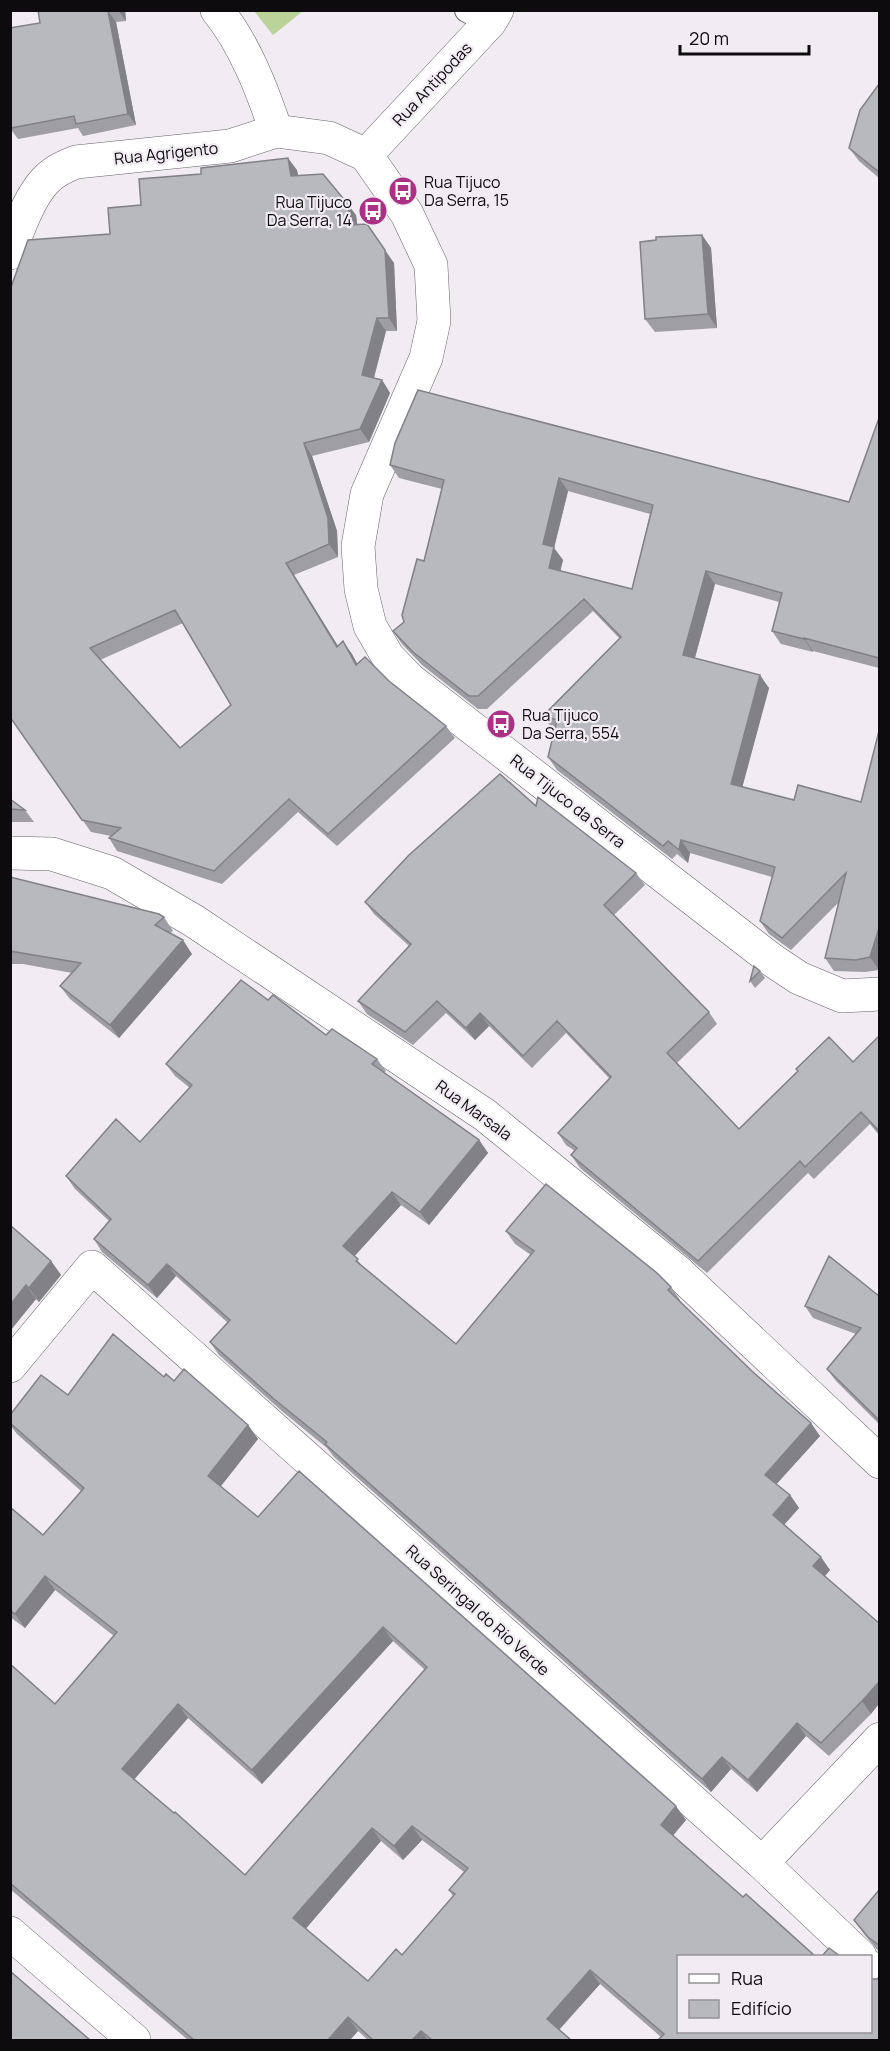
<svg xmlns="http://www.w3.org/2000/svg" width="890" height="2051" viewBox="0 0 890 2051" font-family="Manrope,sans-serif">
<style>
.green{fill:#b9d399}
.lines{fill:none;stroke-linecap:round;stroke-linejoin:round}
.lane-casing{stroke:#676469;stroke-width:26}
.street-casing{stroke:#676469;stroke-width:34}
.lane{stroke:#fff;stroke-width:24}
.street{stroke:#fff;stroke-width:33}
.wall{fill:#9e9ea4;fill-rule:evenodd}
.shaded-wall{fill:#818186}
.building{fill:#b8b8bf;stroke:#818186;stroke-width:1.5;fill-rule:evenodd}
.labels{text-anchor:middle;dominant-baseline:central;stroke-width:4.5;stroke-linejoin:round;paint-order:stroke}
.street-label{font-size:16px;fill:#0d0b0d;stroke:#f0ecf2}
.poi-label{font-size:16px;fill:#0d0b0d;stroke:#f0ecf2;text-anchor:start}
</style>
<rect width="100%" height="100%" fill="#f0ecf2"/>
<!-- green -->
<path class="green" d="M 254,11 L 303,11 L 273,35 Z"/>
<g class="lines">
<!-- lane casing -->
<g class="lane-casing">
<path id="lane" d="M 467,10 L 490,22"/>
</g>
<!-- street casing -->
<g class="street-casing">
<path id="street" d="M 217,10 C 245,45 262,89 276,131
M 366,155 L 407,214 L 431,265 L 434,321 L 426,358 L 367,494 L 358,546 L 361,589 L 370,626 L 388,657 L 409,679 L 772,960 L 799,978 L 842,996 L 880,994
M 366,155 L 490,22 L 497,10
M 10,253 C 17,231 31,193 48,178 C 56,170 66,166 76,162 L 230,146 L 276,131 L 329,138 L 366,155
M 10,853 L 52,854 L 112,873 L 194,921 L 485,1115 L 678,1272 L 880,1462
M 10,1366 L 92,1267 L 762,1863 L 860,1956
M 762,1863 L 880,1739
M 10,1933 L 134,2040
M 870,1967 L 880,1975"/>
</g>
<!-- lane -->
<use href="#lane" class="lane"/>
<!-- street -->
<use href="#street" class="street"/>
</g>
<!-- wall -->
<path class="wall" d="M 38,10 L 125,10 L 126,21 L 116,22 L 136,125 L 83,136 L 78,128 L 18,139 L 10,128 L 40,23 Z
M 879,84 L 879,178 L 859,161 L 849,148 Z
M 297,170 L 298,175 L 356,215 L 357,224 L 394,263 L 397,331 L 386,331 L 374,378 L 382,380 L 390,393 L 369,442 L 312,456 L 337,531 L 338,557 L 294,575 L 338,646 L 352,654 L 357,664 L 389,681 L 446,726 L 455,738 L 337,846 L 298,812 L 222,884 L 117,851 L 109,838 L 111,836 L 91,832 L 10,717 L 110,234 L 141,205 ZM 183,623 L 231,705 L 180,748 L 100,660 Z
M 702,235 L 711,248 L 717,328 L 655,332 L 645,319 Z
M 879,418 L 879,668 L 813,651 L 813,652 L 781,644 L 772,631 L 779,602 L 715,584 L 695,658 L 769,688 L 742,787 L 794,800 L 861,802 L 879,970 L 865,972 L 834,971 L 825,958 L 839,902 L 791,950 L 769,934 L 760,921 L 772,877 L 690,853 L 688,863 L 677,854 L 672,859 L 557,770 L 548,757 L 555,730 L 552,729 L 543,716 L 620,639 L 593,611 L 487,709 L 478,709 L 422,665 L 402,644 L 393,631 L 404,622 L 424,561 L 442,489 L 399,478 L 390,465 L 849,502 ZM 568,491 L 650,514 L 632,589 L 560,571 L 563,560 L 554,548 Z
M 10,799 L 25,810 L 34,822 L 10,822 Z
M 536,806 L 636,873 L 645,885 L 614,915 L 709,1012 L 717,1024 L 677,1063 L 739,1129 L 798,1072 L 796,1069 L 853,1062 L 879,1036 L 879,1135 L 870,1124 L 814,1179 L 808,1173 L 707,1273 L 580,1168 L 571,1155 L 575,1151 L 566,1145 L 558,1133 L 609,1078 L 566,1033 L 532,1068 L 489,1026 L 475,1040 L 446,1013 L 413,1045 L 367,1014 L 358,1001 L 409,946 L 374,914 L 365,902 Z
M 10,877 L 164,917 L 173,931 L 170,933 L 192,954 L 119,1038 L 70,999 L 60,986 L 72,973 L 23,964 L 10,964 Z
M 760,971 L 765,978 L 755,988 L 750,981 Z
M 268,1000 L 326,1035 L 377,1059 L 386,1071 L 384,1073 L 479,1140 L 488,1153 L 429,1225 L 401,1205 L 354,1256 L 363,1267 L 456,1344 L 531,1255 L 515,1244 L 506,1231 L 671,1287 L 680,1300 L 679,1301 L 820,1436 L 776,1484 L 790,1495 L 799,1508 L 784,1525 L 830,1570 L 825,1576 L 871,1714 L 829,1756 L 806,1736 L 757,1792 L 731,1769 L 711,1792 L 334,1457 L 327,1448 L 283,1412 L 219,1355 L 210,1342 L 228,1323 L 176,1276 L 157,1298 L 102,1252 L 94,1239 L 109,1221 L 75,1189 L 66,1176 L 140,1142 L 190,1088 L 175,1076 L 166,1064 Z
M 10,1225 L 51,1261 L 61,1275 L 39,1302 L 36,1299 L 10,1331 Z
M 879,1296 L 879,1424 L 836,1381 L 827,1369 L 856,1334 L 813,1318 L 805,1306 Z
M 164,1377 L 174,1381 L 248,1425 L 258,1439 L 220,1486 L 258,1517 L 686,1820 L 673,1835 L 879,2040 L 661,2037 L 600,1984 L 559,2030 L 571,2040 L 368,2040 L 358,2031 L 350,2040 L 188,2040 L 10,1889 L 10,1664 L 55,1704 L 114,1636 L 55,1590 L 25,1628 L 10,1617 L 10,1507 L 43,1535 L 81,1491 L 17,1434 L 10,1425 L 10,1415 L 68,1395 ZM 393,1641 L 425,1670 L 245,1875 L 134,1779 L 188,1718 L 262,1784 ZM 422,1840 L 464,1872 L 449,1890 L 453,1896 L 402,1955 L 368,1981 L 306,1928 L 381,1841 L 403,1860 Z
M 879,1890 L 879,1952 L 864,1934 L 854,1920 Z"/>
<!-- shaded-wall -->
<path class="shaded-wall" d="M 118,10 L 125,10 L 126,21 Z
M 108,11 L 116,22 L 136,125 L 128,114 Z
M 288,158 L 297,170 L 300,188 L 291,176 Z
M 347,203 L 356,215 L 359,237 L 350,225 Z
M 367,224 L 394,263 L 397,331 L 389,318 Z
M 702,235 L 711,248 L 717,328 L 708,314 Z
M 377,318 L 386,331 L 371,388 L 362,375 Z
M 382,380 L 390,393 L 369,442 L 360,429 Z
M 304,443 L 312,456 L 337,531 L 338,557 L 329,544 Z
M 559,478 L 568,491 L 554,548 L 563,560 L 558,581 L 549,568 L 543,544 Z
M 286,563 L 294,575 L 346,659 L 337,647 Z
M 706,571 L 715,584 L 692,668 L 683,655 Z
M 804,638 L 813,651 L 813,652 L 804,639 Z
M 343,641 L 352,654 L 365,678 L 356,665 Z
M 760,675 L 769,688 L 740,796 L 731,784 Z
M 681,840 L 690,853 L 688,863 L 679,850 Z
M 879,928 L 879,970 L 870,957 Z
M 183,940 L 192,954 L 119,1038 L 110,1025 Z
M 480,1013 L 489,1026 L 475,1040 L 466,1028 Z
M 479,1140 L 488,1153 L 429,1225 L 420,1212 Z
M 392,1192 L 401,1205 L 352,1259 L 343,1246 Z
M 51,1261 L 61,1275 L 39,1302 L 29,1288 Z
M 167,1264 L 176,1276 L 157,1298 L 148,1285 Z
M 26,1285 L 36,1299 L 10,1331 L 10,1305 Z
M 811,1423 L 820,1436 L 774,1487 L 765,1475 Z
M 248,1425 L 258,1439 L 218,1490 L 208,1476 Z
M 790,1495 L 799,1508 L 781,1528 L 773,1515 Z
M 821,1557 L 830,1570 L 822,1579 L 813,1566 Z
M 45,1576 L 55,1590 L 25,1628 L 15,1614 Z
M 383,1627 L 393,1641 L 262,1784 L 252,1770 Z
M 879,1682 L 879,1704 L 871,1714 L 862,1701 Z
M 178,1704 L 188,1718 L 132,1782 L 122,1769 Z
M 797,1723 L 806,1736 L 757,1792 L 748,1780 Z
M 722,1757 L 731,1769 L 711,1792 L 702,1779 Z
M 676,1806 L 686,1820 L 671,1838 L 661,1825 Z
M 412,1826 L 422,1840 L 403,1860 L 394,1846 Z
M 372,1828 L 381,1841 L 303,1932 L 293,1918 Z
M 590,1970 L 600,1984 L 556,2033 L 547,2019 Z
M 348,2017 L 358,2031 L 350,2040 L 328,2040 Z
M 421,2031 L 428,2040 L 412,2040 Z"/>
<!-- building -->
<path class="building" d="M 38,10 L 114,10 L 108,11 L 128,114 L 76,124 L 74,116 L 11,128 L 10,28 L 40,23 Z
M 879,84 L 879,172 L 849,148 L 860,110 Z
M 288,158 L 291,176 L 323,174 L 347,203 L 350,225 L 367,224 L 385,250 L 389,318 L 377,318 L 362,375 L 382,380 L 360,429 L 304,443 L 328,518 L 329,544 L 286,563 L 337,647 L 343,641 L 356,665 L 365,657 L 389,681 L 446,726 L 328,834 L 289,799 L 214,871 L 109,838 L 121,828 L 82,820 L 10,717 L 10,290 L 28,240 L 110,234 L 108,208 L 141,205 L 139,179 L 201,174 L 201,168 ZM 175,610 L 231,705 L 180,748 L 90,648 Z
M 702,235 L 708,314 L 645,319 L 640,242 L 656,240 L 656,237 Z
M 418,390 L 849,502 L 879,418 L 879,658 L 804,638 L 804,639 L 772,631 L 782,593 L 706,571 L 683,655 L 760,675 L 731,784 L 794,800 L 798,785 L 861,802 L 879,731 L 879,928 L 870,957 L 856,960 L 825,958 L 846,873 L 782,938 L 760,921 L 775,867 L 681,840 L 679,850 L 668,841 L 663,846 L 548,757 L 557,720 L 543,716 L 621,637 L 584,599 L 478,696 L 469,696 L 413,652 L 393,631 L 404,622 L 402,615 L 417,559 L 424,561 L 444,480 L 390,465 L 395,443 ZM 559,478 L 653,505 L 632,589 L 549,568 L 554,547 L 543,544 Z
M 500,774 L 536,806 L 538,797 L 636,873 L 604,905 L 709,1012 L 667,1053 L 739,1129 L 798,1071 L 796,1069 L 829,1037 L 853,1062 L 879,1036 L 879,1131 L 861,1112 L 805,1167 L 800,1161 L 698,1261 L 571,1155 L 577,1148 L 558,1133 L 611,1077 L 557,1021 L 523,1056 L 480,1013 L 466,1028 L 437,1001 L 405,1032 L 358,1001 L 411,944 L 365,902 L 409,855 Z
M 10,799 L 25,810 L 10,809 Z
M 10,877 L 159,914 L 164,917 L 155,925 L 183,940 L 110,1025 L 60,986 L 81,963 L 10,951 Z
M 754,966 L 760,971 L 750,981 Z
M 241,980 L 268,1000 L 273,995 L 326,1035 L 332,1029 L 377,1059 L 372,1064 L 479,1140 L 420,1212 L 392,1192 L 343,1246 L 358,1259 L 356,1261 L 456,1344 L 534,1251 L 506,1231 L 546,1184 L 657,1273 L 671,1287 L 668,1290 L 754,1373 L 811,1423 L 765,1475 L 790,1495 L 773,1515 L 821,1557 L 813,1566 L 879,1623 L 879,1682 L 862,1701 L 821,1743 L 797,1723 L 748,1780 L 722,1757 L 702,1779 L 325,1444 L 327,1442 L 274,1399 L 210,1342 L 230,1320 L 167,1264 L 148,1285 L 94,1239 L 111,1219 L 66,1176 L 116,1119 L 140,1142 L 192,1085 L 166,1064 Z
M 10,1225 L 51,1261 L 29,1288 L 26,1285 L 10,1305 Z
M 829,1256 L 879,1296 L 879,1420 L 827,1369 L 861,1328 L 805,1306 Z
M 113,1334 L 164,1377 L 166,1374 L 174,1381 L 184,1369 L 248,1425 L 208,1476 L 258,1517 L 299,1471 L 676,1806 L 661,1825 L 743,1897 L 746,1894 L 815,1956 L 678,1956 L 678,2031 L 870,2031 L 870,1979 L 877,1979 L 879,1977 L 879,2040 L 658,2040 L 664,2034 L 590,1970 L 547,2019 L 571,2040 L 432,2040 L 421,2031 L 412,2040 L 373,2040 L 348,2017 L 328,2040 L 194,2040 L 10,1883 L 10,1664 L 55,1704 L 117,1632 L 45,1576 L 15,1614 L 10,1611 L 10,1507 L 43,1535 L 84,1488 L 10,1423 L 10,1415 L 41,1375 L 68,1395 ZM 383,1627 L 427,1667 L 245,1875 L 175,1812 L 174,1813 L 122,1769 L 178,1704 L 252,1770 ZM 412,1826 L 468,1868 L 449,1890 L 455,1894 L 402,1955 L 396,1949 L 368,1981 L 293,1918 L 372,1828 L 394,1846 Z
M 879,1890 L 879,1945 L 868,1937 L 854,1920 Z
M 829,1948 L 840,1956 L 822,1956 Z
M 10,1971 L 90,2040 L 10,2040 Z"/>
<!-- icons -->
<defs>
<g id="bus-disc" transform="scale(1.5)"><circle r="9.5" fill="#ac3185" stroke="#f0ecf2"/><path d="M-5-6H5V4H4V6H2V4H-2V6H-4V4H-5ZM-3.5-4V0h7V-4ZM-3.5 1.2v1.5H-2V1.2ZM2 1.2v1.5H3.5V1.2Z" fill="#fff"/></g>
</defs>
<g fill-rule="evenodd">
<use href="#bus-disc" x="403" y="191"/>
<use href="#bus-disc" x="373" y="211"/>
<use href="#bus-disc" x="501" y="724"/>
</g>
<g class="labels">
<!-- street labels -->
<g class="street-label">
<text transform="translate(432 84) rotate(-47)">Rua Antipodas</text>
<text transform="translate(166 153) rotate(-6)">Rua Agrigento</text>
<text transform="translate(568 801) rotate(38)">Rua Tijuco da Serra</text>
<text transform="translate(474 1110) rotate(36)">Rua Marsala</text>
<text transform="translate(478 1610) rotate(42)">Rua Seringal do Rio Verde</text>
</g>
<!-- poi labels -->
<g class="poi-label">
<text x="424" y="182">Rua Tijuco<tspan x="424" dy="18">Da Serra, 15</tspan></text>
<text x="352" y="202" text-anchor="end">Rua Tijuco<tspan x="352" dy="18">Da Serra, 14</tspan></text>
<text x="522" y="715">Rua Tijuco<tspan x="522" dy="18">Da Serra, 554</tspan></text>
</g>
</g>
<!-- border -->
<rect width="890" height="2051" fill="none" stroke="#0d0b0d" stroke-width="24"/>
<!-- legend -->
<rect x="677" y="1955" width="195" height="78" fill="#f0ecf2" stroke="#959296" stroke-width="1.5"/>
<rect x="689" y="1974" width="30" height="9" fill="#ffffff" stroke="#959296" stroke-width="1.5"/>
<text x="731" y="1985" font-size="18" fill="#0d0b0d">Rua</text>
<rect x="689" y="2000" width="30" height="18" fill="#b8b8bf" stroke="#959296" stroke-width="1.5"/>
<text x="731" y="2015" font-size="18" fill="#0d0b0d">Edifício</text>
<!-- scale -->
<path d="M680 45v9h129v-9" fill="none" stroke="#0d0b0d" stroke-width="3"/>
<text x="689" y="45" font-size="18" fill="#0d0b0d" stroke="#f0ecf2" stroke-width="4.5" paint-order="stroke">20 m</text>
</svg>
